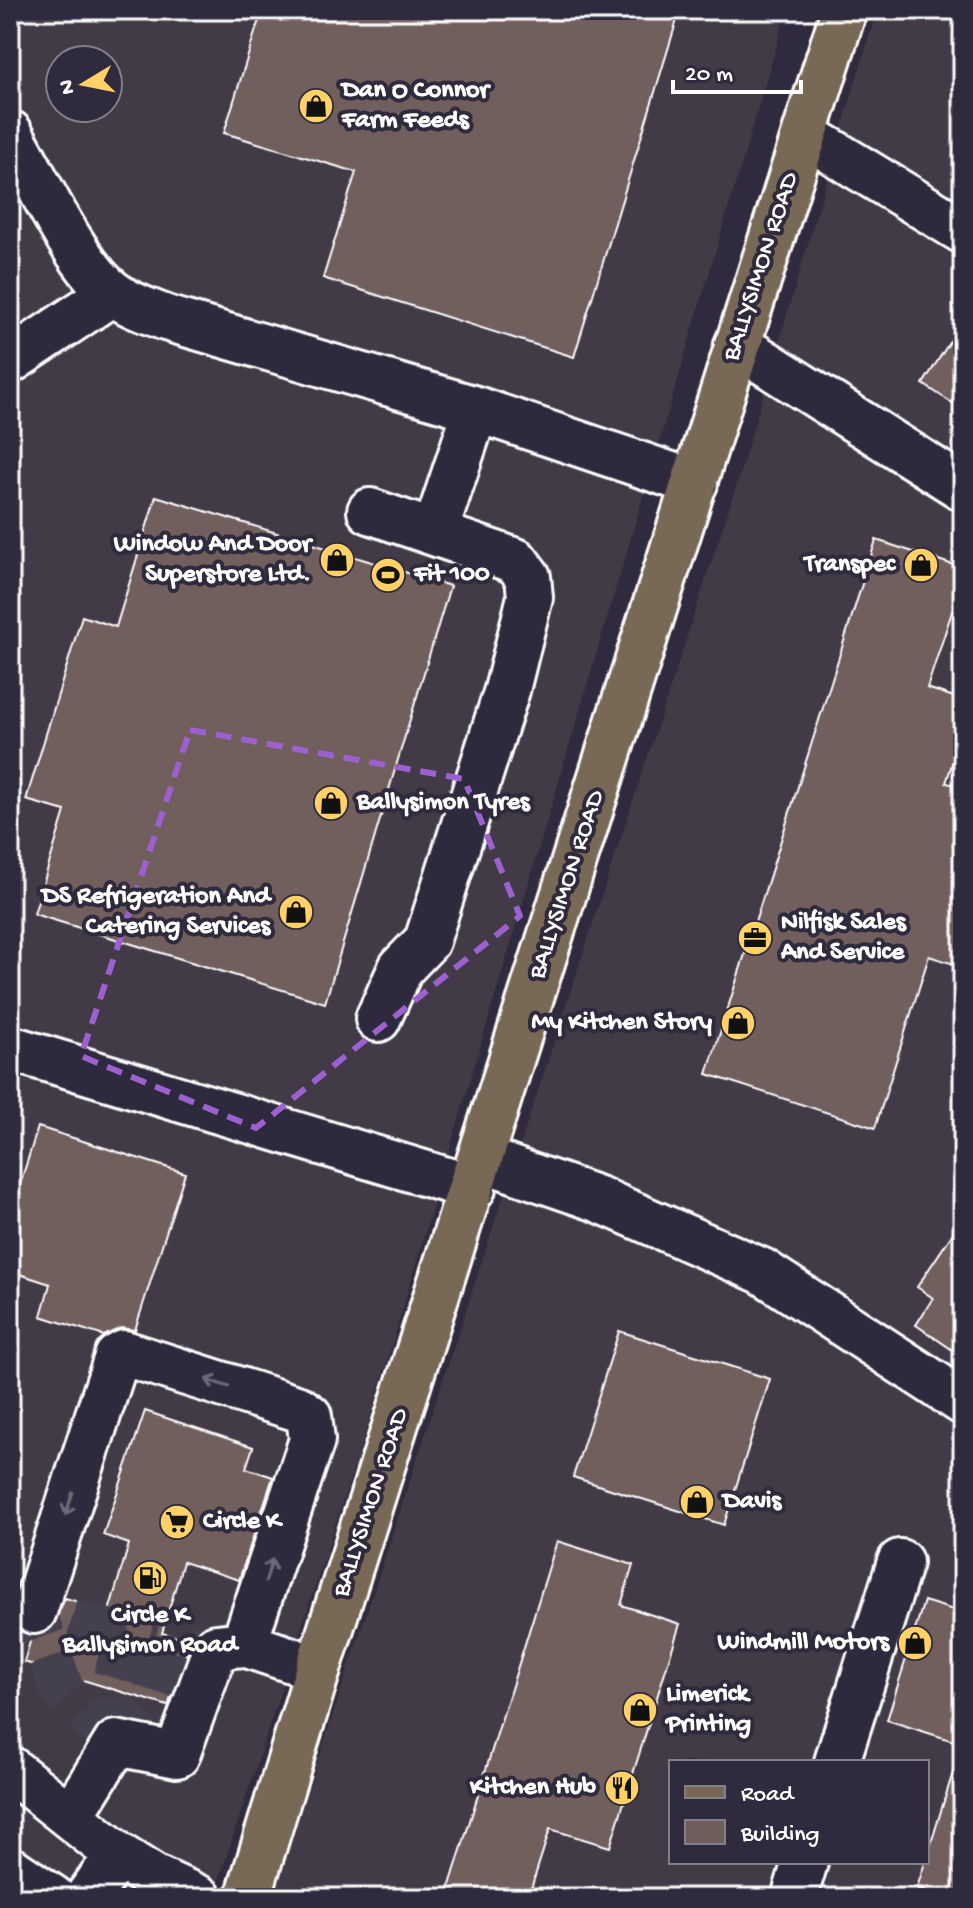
<svg xmlns="http://www.w3.org/2000/svg" width="973" height="1908" viewBox="0 0 973 1908" font-family="'Gochi Hand',sans-serif">
<style>
.built{fill:#423a46;fill-rule:evenodd}
.building{fill:#6f5e5c;stroke:#fff;stroke-width:2}
.lines{fill:none;stroke-linecap:round;stroke-linejoin:round}
.minor-tunnel{stroke:#443f50;stroke-width:44;stroke-dasharray:44 22;stroke-linecap:butt}
.minor-casing{stroke:#fff;stroke-width:50}
.major-casing{stroke:#fff;stroke-width:50}
.minor{stroke:#2f2a3d;stroke-width:44}
.major{stroke:#776954;stroke-width:44}
.oneway{stroke:#6d6a77}
.marked{fill:none;stroke:#9c61cf;stroke-width:6;stroke-dasharray:16 10;stroke-linejoin:round}
.labels{text-anchor:middle;dominant-baseline:central;stroke-width:8;stroke-linejoin:round;paint-order:stroke}
.poi-label{font-size:26px;font-weight:bold;fill:#fff;stroke:#2f2a3d;text-anchor:start}
.street-label{font-size:26px;fill:#fff;stroke:#2f2a3d}
</style>
<rect width="100%" height="100%" fill="#2f2a3d"/>
<filter id="ink" filterUnits="userSpaceOnUse"><feTurbulence type="fractalNoise" baseFrequency=".0125" numOctaves="2"/><feDisplacementMap in="SourceGraphic" scale="16" xChannelSelector="R" yChannelSelector="G"/><feConvolveMatrix kernelMatrix="1 2 1 2 8 2 1 2 1" color-interpolation-filters="sRGB"/></filter>
<g filter="url(#ink)">
<!-- built -->
<path class="built" d="M 10,10 L 787,10 L 373,1409 L 213,1898 L 10,1898 ZM 60,60 L 108,60 L 108,108 L 60,108 Z
M 877,10 L 963,10 L 963,1898 L 273,1898 L 735,490 ZM 671,1762 L 927,1762 L 927,1862 L 671,1862 Z"/>
<!-- building -->
<path class="building" d="M 262,10 L 680,10 L 574,357 L 323,278 L 356,172 L 224,133 Z
M 963,321 L 963,410 L 923,384 Z
M 156,496 L 450,586 L 325,1003 L 34,914 L 65,811 L 26,800 L 82,616 L 116,627 Z
M 876,540 L 963,568 L 963,578 L 927,688 L 963,700 L 963,729 L 946,783 L 963,786 L 963,967 L 929,956 L 875,1128 L 707,1074 Z
M 38,1127 L 185,1173 L 135,1330 L 121,1328 L 104,1336 L 41,1316 L 50,1284 L 10,1271 L 10,1192 L 17,1194 Z
M 963,1218 L 963,1357 L 916,1325 L 933,1298 L 917,1287 Z
M 619,1331 L 770,1379 L 724,1525 L 573,1477 Z
M 145,1411 L 253,1447 L 246,1468 L 273,1477 L 239,1580 L 183,1562 L 162,1633 L 191,1641 L 168,1706 L 24,1662 L 32,1635 L 40,1635 L 51,1629 L 65,1598 L 109,1611 L 129,1544 L 103,1535 Z
M 557,1541 L 633,1565 L 621,1605 L 680,1624 L 610,1847 L 550,1829 L 528,1898 L 446,1898 Z
M 924,1601 L 963,1613 L 963,1744 L 887,1720 Z
M 955,1766 L 963,1767 L 963,1898 L 950,1898 L 917,1888 Z"/>
<g class="lines">
<!-- minor-tunnel -->
<path class="minor-tunnel" d="M 116,1743 L 62,1690 L 34,1611 L 127,1636
M 116,1743 L 149,1711 L 170,1647 L 216,1647
M 116,1743 L 110,1695 L 127,1636 L 154,1643"/>
<!-- minor casing -->
<g class="minor-casing">
<path id="minor" d="M 10,133 C 34,174 77,267 113,293 C 129,305 150,312 169,319 L 476,409 L 695,483
M 805,135 L 963,231
M 737,345 L 963,488
M 10,361 L 112,293
M 370,511 L 516,561 L 528,577 L 530,597 L 507,690 L 427,941 L 401,968 L 378,1019
M 435,532 L 476,409
M 10,1048 L 473,1188
M 482,1159 L 598,1199 L 762,1271 L 963,1402
M 34,1611 L 117,1357 L 124,1353 L 299,1409 L 309,1416 L 312,1440 L 244,1644
M 837,1762 L 900,1562
M 10,1769 L 118,1855 L 153,1877 L 199,1898
M 70,1817 L 116,1743 L 177,1755 L 216,1647 L 244,1644 L 318,1669
M 10,1869 L 53,1898
M 87,1898 L 118,1855
M 794,1898 L 805,1862"/>
</g>
<!-- major casing -->
<g class="major-casing">
<path id="major" d="M 248,1898 L 318,1669 L 844,10"/>
</g>
<!-- minor -->
<use href="#minor" class="minor"/>
<!-- major -->
<use href="#major" class="major"/>
</g>
<!-- one-way arrows -->
<defs><path id="oneway-shaft" d="M-6 0H5M1.5-3L5.5 0L1.5 3" fill="none" stroke-width="1.6" stroke-linecap="round" stroke-linejoin="round" transform="scale(2)"/></defs>
<g class="oneway">
<use href="#oneway-shaft" transform="translate(217 1383) rotate(-162)"/>
<use href="#oneway-shaft" transform="translate(69 1504) rotate(108)"/>
<use href="#oneway-shaft" transform="translate(269 1570) rotate(-72)"/>
</g>
</g>
<!-- marked area -->
<path class="marked" d="M 190,730 L 464,779 L 520,916 L 256,1128 L 81,1056 Z"/>
<!-- icons -->
<defs>
<g id="shop-disc" transform="scale(1.8)"><circle r="9.5" fill="#ffd166" stroke="#2f2a3d"/><path d="M-5-2.5h2.3a2.7 3.5 0 0 1 5.4 0H5L5.5 6h-11ZM-1.5-2.5h3a1.5 2.3 0 0 0-3 0Z" fill="#111"/></g>
<g id="stadium-disc" transform="scale(1.8)"><circle r="9.5" fill="#ffd166" stroke="#2f2a3d"/><path d="M0-5a6.5 5 0 1 0 0 10a6.5 5 0 1 0 0-10ZM-3.5-1.8h7v3.6h-7Z" fill="#111"/></g>
<g id="office-disc" transform="scale(1.8)"><circle r="9.5" fill="#ffd166" stroke="#2f2a3d"/><path d="M-6-3h4V-5.5h4V-3h4V5H-6ZM-1-4.5V-3h2v-1.5ZM-6 0V1H6V0Z" fill="#111"/></g>
<g id="supermarket-disc" transform="scale(1.8)"><circle r="9.5" fill="#ffd166" stroke="#2f2a3d"/><path d="M-6-5.5h2.5l.6 2H6L4.5 2H-2.5L-4.4-4H-6ZM-1.5 3.2a1.3 1.3 0 1 0 .1 0ZM3 3.2a1.3 1.3 0 1 0 .1 0Z" fill="#111"/></g>
<g id="fuel-disc" transform="scale(1.8)"><circle r="9.5" fill="#ffd166" stroke="#2f2a3d"/><path d="M-5.5-6h7V0h2V4h1.3V-2.5L3-4.5l.8-.8L6-3V5H2.5V1h-1V6h-7ZM-4.2-4.7v3.2H.2V-4.7Z" fill="#111"/></g>
<g id="restaurant-disc" transform="scale(1.8)"><circle r="9.5" fill="#ffd166" stroke="#2f2a3d"/><path d="M-5-6h1v4h1v-4h1v4h1v-4h1v5L-1.5 .5V6h-2V.5L-5-1ZM5-6V6H3V1.5H1.5Q1.5-4 5-6Z" fill="#111"/></g>
</defs>
<g fill-rule="evenodd">
<use href="#shop-disc" x="316" y="106"/>
<use href="#shop-disc" x="337" y="560"/>
<use href="#shop-disc" x="921" y="565"/>
<use href="#stadium-disc" x="388" y="575"/>
<use href="#shop-disc" x="331" y="803"/>
<use href="#shop-disc" x="296" y="912"/>
<use href="#office-disc" x="755" y="938"/>
<use href="#shop-disc" x="738" y="1023"/>
<use href="#shop-disc" x="697" y="1502"/>
<use href="#supermarket-disc" x="177" y="1522"/>
<use href="#fuel-disc" x="150" y="1578"/>
<use href="#shop-disc" x="915" y="1643"/>
<use href="#shop-disc" x="640" y="1710"/>
<use href="#restaurant-disc" x="622" y="1788"/>
</g>
<g class="labels">
<!-- poi labels -->
<g class="poi-label">
<text x="342" y="91">Dan O Connor<tspan x="342" dy="30">Farm Feeds</tspan></text>
<text x="311" y="545" text-anchor="end">Window And Door<tspan x="311" dy="30">Superstore Ltd.</tspan></text>
<text x="895" y="565" text-anchor="end">Transpec</text>
<text x="414" y="575">Fit 100</text>
<text x="357" y="803">Ballysimon Tyres</text>
<text x="270" y="897" text-anchor="end">DS Refrigeration And<tspan x="270" dy="30">Catering Services</tspan></text>
<text x="781" y="923">Nilfisk Sales<tspan x="781" dy="30">And Service</tspan></text>
<text x="712" y="1023" text-anchor="end">My Kitchen Story</text>
<text x="723" y="1502">Davis</text>
<text x="203" y="1522">Circle K</text>
<text x="150" y="1616" text-anchor="middle">Circle K<tspan x="150" dy="30">Ballysimon Road</tspan></text>
<text x="889" y="1643" text-anchor="end">Windmill Motors</text>
<text x="666" y="1695">Limerick<tspan x="666" dy="30">Printing</tspan></text>
<text x="596" y="1788" text-anchor="end">Kitchen Hub</text>
</g>
<!-- street labels -->
<g class="street-label">
<text transform="translate(762 267) rotate(-72)">BALLYSIMON ROAD</text>
<text transform="translate(568 885) rotate(-72)">BALLYSIMON ROAD</text>
<text transform="translate(372 1503) rotate(-72)">BALLYSIMON ROAD</text>
</g>
</g>
<!-- margin -->
<rect width="973" height="1908" fill="none" stroke="#2f2a3d" stroke-width="40"/>
<rect x="20" y="20" width="933" height="1868" fill="none" stroke="#fff" stroke-width="3" filter="url(#ink)"/>
<!-- legend -->
<rect x="669" y="1760" width="260" height="104" fill="#2f2a3d" stroke="#827f8b" stroke-width="2"/>
<rect x="685" y="1786" width="40" height="12" fill="#776954" stroke="#827f8b" stroke-width="2"/>
<text x="741" y="1800" font-size="24" fill="#ffffff">Road</text>
<rect x="685" y="1820" width="40" height="24" fill="#6f5e5c" stroke="#827f8b" stroke-width="2"/>
<text x="741" y="1840" font-size="24" fill="#ffffff">Building</text>
<!-- north arrow -->
<g transform="translate(84 84) rotate(260)"><circle r="38" fill="#2f2a3d" stroke="#827f8b" stroke-width="2"/>
<path d="M0-6L14 30L0 20L-14 30Z" fill="#ffd166"/>
<text y="-12" font-size="22" font-weight="bold" text-anchor="middle" fill="#ffffff">N</text>
</g>
<!-- scale -->
<path d="M673 80v12h128v-12" fill="none" stroke="#ffffff" stroke-width="4"/>
<text x="685" y="80" font-size="24" fill="#ffffff" stroke="#2f2a3d" stroke-width="6" paint-order="stroke">20 m</text>
</svg>
